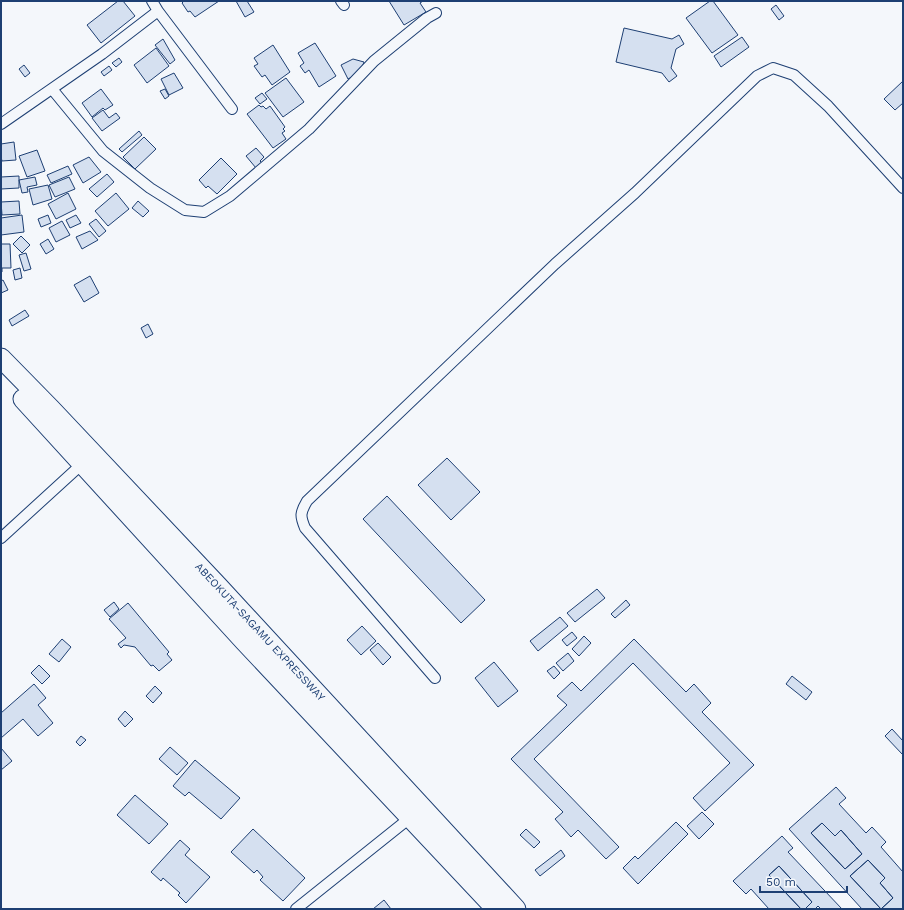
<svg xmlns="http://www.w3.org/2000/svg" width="904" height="910" viewBox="0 0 904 910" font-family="'Work Sans',sans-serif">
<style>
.building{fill:#d5e0f0;stroke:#1d3f73;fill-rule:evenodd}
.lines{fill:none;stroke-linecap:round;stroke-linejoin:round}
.street-casing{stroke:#1d3f73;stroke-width:12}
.highway-casing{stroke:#1d3f73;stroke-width:21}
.street{stroke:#f4f7fb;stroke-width:10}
.highway{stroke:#f4f7fb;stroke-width:19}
.labels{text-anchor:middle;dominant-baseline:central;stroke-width:3;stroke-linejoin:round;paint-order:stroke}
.street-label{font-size:11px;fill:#1d3f73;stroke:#f4f7fb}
</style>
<rect width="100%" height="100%" fill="#f4f7fb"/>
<!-- building -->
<path class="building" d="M 118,1 L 123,1 L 135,16 L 101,43 L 87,25 Z
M 184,1 L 219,1 L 195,17 L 190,11 L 188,12 L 182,3 Z
M 236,1 L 247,1 L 254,12 L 245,17 Z
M 389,1 L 423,1 L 420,3 L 426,12 L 404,25 Z
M 710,1 L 713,1 L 738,35 L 712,53 L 686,18 Z
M 776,5 L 784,16 L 779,20 L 771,9 Z
M 624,28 L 672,39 L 679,35 L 684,44 L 676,49 L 671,68 L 677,76 L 669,82 L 662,73 L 616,62 Z
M 742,37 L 749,47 L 721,67 L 714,56 Z
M 163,39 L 175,60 L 170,64 L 155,45 Z
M 315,43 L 336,76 L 319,87 L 309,70 L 305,73 L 300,66 L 304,63 L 298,53 Z
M 273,45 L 290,72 L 272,85 L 265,75 L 262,77 L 254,66 L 258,64 L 254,58 Z
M 156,48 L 169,66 L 147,83 L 134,65 Z
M 119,58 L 122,62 L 116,67 L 112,63 Z
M 353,59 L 364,62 L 360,73 L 348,79 L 341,65 Z
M 24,65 L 30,73 L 25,77 L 19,69 Z
M 109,66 L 112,70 L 104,76 L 101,72 Z
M 174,73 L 183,88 L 169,95 L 161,79 Z
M 286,78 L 304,102 L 283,117 L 265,93 Z
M 903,81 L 903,103 L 895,110 L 884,99 Z
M 101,89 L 113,105 L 105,110 L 103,108 L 92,117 L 82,103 Z
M 165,89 L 169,96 L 165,99 L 160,91 Z
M 262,93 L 267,99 L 260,104 L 255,98 Z
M 259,105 L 261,107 L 263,106 L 266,109 L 270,106 L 285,127 L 283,129 L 285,131 L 282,133 L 286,139 L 273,148 L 247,114 Z
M 103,110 L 109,118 L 116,113 L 120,118 L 102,131 L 92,118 Z
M 139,131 L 142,135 L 122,152 L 119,149 Z
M 144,137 L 156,149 L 135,169 L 123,157 Z
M 14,142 L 16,160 L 2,161 L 1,157 L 1,144 Z
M 256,148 L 264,157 L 260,161 L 262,163 L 256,168 L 246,156 Z
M 37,150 L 45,171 L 27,177 L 19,156 Z
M 89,157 L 101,172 L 83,183 L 73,165 Z
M 221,158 L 237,174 L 217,194 L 208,186 L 206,188 L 199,180 Z
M 68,166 L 72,174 L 51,183 L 47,175 Z
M 107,174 L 114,182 L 97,197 L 89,189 Z
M 19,176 L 19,188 L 1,189 L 1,177 Z
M 35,177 L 37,185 L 27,187 L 28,192 L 22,193 L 19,180 Z
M 69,177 L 75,189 L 55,197 L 49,185 Z
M 48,185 L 52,199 L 33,205 L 29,189 Z
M 68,193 L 76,209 L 56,219 L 48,204 Z
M 116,193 L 129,209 L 108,226 L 95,211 Z
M 19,201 L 20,214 L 2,215 L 1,202 Z
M 138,201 L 149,211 L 143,217 L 132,208 Z
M 22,215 L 24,232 L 1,235 L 1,218 Z
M 48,215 L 51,223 L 41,227 L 38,219 Z
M 76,215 L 81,223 L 70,228 L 66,220 Z
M 96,219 L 106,231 L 99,237 L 89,224 Z
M 62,221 L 70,235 L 56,242 L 49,228 Z
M 90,231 L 98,240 L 82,249 L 76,237 Z
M 21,236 L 30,245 L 22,253 L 13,244 Z
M 48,239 L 54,249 L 46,254 L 40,244 Z
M 1,244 L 10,244 L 11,268 L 2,268 L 2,272 L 1,272 Z
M 26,253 L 31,269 L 24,271 L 19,255 Z
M 20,268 L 22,278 L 15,280 L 13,270 Z
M 90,276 L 99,293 L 84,302 L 74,285 Z
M 3,280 L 8,290 L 1,293 L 1,281 Z
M 25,310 L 29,316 L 12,326 L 9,320 Z
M 148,324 L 153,334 L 146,338 L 141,328 Z
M 447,458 L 480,492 L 451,520 L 418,485 Z
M 387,496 L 485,600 L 461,623 L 363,519 Z
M 597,589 L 605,598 L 575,622 L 567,613 Z
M 626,600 L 630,605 L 615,618 L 611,614 Z
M 114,602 L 119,609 L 110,617 L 104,610 Z
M 128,603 L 169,652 L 167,654 L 172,660 L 159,671 L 153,665 L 151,666 L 135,647 L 124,645 L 121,648 L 118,644 L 126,638 L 109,619 Z
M 560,617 L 568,626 L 538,651 L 530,641 Z
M 362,626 L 376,641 L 361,655 L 347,640 Z
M 572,632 L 577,638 L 567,646 L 562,640 Z
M 584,636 L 591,643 L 579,656 L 572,649 Z
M 62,639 L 71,647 L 59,662 L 49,654 Z
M 634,639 L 686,692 L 694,684 L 711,703 L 702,712 L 754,765 L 705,811 L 693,798 L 730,763 L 633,663 L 534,759 L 619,847 L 606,859 L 578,830 L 571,837 L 555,819 L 563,812 L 511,759 L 567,705 L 557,696 L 572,682 L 581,691 Z
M 378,643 L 391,657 L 383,665 L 370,650 Z
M 568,653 L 574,661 L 563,671 L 556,663 Z
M 494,662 L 518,691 L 498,707 L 475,678 Z
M 39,665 L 50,676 L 42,684 L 31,673 Z
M 554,666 L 560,673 L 554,679 L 547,671 Z
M 792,676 L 812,692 L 806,700 L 786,684 Z
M 34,684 L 46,698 L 38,705 L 53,723 L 38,736 L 23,719 L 1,738 L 1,713 Z
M 155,686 L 162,693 L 153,703 L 146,696 Z
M 125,711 L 133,719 L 125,727 L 118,719 Z
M 892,729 L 903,741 L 903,755 L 885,736 Z
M 81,736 L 86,740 L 80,746 L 76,742 Z
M 170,747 L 188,763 L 177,775 L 159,759 Z
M 1,748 L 12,761 L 1,770 Z
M 195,760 L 240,798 L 221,819 L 189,792 L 185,796 L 173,786 Z
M 836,787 L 846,798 L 839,804 L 866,833 L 872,827 L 886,842 L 881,847 L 903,872 L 903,909 L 881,909 L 893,898 L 880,883 L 885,878 L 868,860 L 850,876 L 881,909 L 862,909 L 789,829 ZM 822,823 L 835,836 L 841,830 L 862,854 L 845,869 L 811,833 Z
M 135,795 L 168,824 L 149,844 L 117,815 Z
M 702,812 L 714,824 L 699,839 L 687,826 Z
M 676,822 L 688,834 L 638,884 L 623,868 L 635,856 L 638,859 Z
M 822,823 L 835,836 L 841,830 L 862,854 L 845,869 L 811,833 Z
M 253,829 L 305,878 L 283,901 L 260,880 L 263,877 L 257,870 L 254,873 L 231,852 Z
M 526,829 L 540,842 L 534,848 L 520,835 Z
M 782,836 L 793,848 L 788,852 L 842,909 L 821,909 L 818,906 L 815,909 L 805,909 L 812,902 L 779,866 L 769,875 L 801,909 L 769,909 L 751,889 L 746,894 L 733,881 Z
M 180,840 L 190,849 L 185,855 L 210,877 L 186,903 L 178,895 L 180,893 L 163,878 L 161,881 L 151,872 Z
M 561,850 L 565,856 L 540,876 L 535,870 Z
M 868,860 L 885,878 L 880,883 L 893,898 L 881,909 L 850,876 Z
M 779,866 L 812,902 L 805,909 L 801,909 L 769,875 Z
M 384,900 L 391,909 L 373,909 Z"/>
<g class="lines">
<!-- street casing -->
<g class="street-casing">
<path id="street" d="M 341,1 L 344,5
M 158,11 L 232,109
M 52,89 L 103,151 L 150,188 L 185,210 L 204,212 L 230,196 L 309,129 L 374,61 L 427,18 L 436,13
M 1,124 L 102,54 L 158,11 L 152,1
M 1,538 L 82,464
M 435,678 L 305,528 C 300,516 300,513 307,501 L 555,264 L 635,193 L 757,76 L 773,68 L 794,75 L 828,106 L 903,188
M 296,909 L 411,817"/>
</g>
<!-- highway casing -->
<g class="highway-casing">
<path id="highway" d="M 1,358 L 51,409 L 218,586 L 516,909
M 23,399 L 244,641 L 496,909"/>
</g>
<!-- street -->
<use href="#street" class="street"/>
<!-- highway -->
<use href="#highway" class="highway"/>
</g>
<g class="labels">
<!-- street labels -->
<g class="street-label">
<text transform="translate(260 632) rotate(47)">ABEOKUTA-SAGAMU EXPRESSWAY</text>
</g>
</g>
<!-- border -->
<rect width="904" height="910" fill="none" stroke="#1d3f73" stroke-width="4"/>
<!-- scale -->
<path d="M760 886v6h87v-6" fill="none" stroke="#1d3f73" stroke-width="2"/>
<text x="766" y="886" font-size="12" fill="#1d3f73" stroke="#f4f7fb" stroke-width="3" paint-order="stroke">50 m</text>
</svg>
